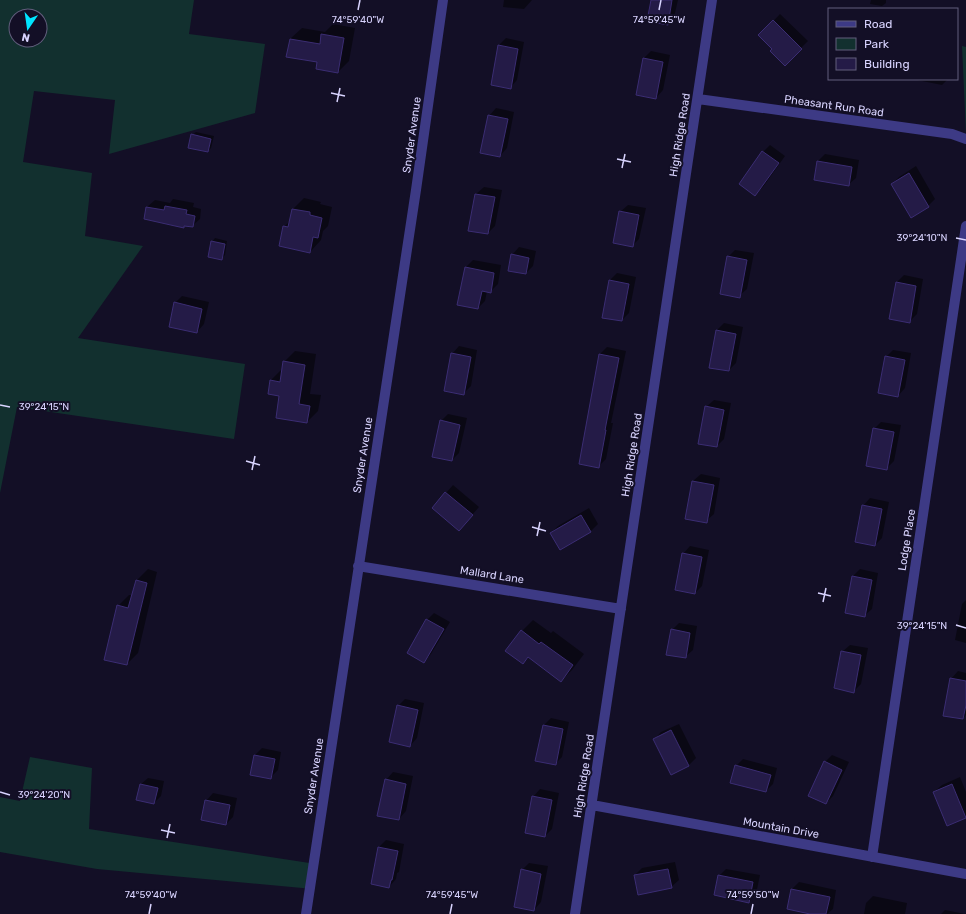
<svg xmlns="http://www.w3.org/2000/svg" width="966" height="914" viewBox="0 0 966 914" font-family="Rubik,sans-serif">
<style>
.green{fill:#12302f;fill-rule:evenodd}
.shadow{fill:#0007}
.building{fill:#241b47;stroke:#3b2d73}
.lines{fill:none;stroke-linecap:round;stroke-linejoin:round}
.minor{stroke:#3d3a85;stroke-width:10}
.ticks{fill:none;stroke:#d9d4ff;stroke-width:1.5}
.labels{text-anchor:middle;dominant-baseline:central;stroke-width:4;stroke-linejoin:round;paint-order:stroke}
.street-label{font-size:11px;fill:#d9d4ff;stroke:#130f26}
.ticks-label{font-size:10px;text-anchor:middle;fill:#d9d4ff;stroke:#130f26;stroke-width:4;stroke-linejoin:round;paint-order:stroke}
</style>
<rect width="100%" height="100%" fill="#130f26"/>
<!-- green -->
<path class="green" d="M 0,0 L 194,0 L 189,34 L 265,44 L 255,113 L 109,154 L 115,100 L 34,91 L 23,162 L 92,173 L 85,236 L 143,246 L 78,338 L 245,364 L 234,439 L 17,407 L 0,493 ZM 16,16 L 40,16 L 40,40 L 16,40 Z
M 962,46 L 966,47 L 966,134 Z
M 30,757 L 92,768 L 89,829 L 316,864 L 313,889 L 97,869 L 0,852 L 0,797 L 20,801 Z"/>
<!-- shadow -->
<path class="shadow" d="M 504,0 L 532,0 L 524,9 L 503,7 Z
M 652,0 L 678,0 L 674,17 L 667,24 Z
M 871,0 L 886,0 L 886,3 L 882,6 L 870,4 Z
M 780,14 L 808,41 L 785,64 L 774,49 L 760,35 Z
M 333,24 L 355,28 L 349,61 L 338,72 L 318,61 L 290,39 L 302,28 L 325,32 Z
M 506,38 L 524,42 L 517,80 L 510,88 L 499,45 Z
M 651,51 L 670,55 L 663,90 L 656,98 L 644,58 Z
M 912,79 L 948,79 L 942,85 Z
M 496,108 L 514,112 L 507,148 L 500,156 L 489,116 Z
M 196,132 L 214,136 L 211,148 L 208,151 L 192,135 Z
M 770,145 L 785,156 L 763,187 L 755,194 L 763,152 Z
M 825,154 L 859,160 L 856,178 L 848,185 L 818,161 Z
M 916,166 L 935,199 L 928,206 L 892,184 L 899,177 Z
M 484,187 L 502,190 L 495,226 L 488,233 L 470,230 L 476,194 Z
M 304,198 L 321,202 L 320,204 L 332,207 L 328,226 L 323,231 L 321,240 L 310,252 L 284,227 L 290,221 L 293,209 Z
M 173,199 L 194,203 L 193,207 L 201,209 L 200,219 L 192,226 L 147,207 L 155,200 L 170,203 Z
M 628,205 L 646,208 L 639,239 L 632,246 L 620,212 Z
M 215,238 L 227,241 L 225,255 L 221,259 L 212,242 Z
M 519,247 L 536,251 L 533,266 L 526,273 L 512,255 Z
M 735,250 L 754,253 L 747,289 L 739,296 L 728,257 Z
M 473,260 L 501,265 L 498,284 L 490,292 L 487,291 L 485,301 L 478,308 L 466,267 Z
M 617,273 L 636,277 L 629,313 L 622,320 L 610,280 Z
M 904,275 L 923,279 L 917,314 L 909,322 L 897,282 Z
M 182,296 L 209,302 L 204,324 L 197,332 L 175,303 Z
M 724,323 L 743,327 L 736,363 L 729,370 L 717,330 Z
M 459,346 L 477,350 L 471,386 L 463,394 L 452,354 Z
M 607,347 L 626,351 L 611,423 L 613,423 L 606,459 L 599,466 L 600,354 Z
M 893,350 L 911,353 L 905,388 L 898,396 L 886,357 Z
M 295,351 L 316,354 L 310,394 L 321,395 L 318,411 L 307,422 L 280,395 L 271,380 L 282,369 L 284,362 Z
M 714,400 L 731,403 L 724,439 L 717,446 L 706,407 Z
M 448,414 L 467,418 L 459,453 L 452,460 L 441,421 Z
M 881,422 L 901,425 L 894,461 L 887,468 L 874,429 Z
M 701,474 L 720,478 L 714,514 L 706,521 L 693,481 Z
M 453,485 L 479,507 L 459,530 L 433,508 Z
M 870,498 L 889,502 L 882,538 L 875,545 L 863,506 Z
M 589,508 L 598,524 L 590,532 L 551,533 L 558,526 Z
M 690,546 L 709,550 L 702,586 L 695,593 L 683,554 Z
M 148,569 L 157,572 L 138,653 L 127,664 L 118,606 L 129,595 L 133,595 L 137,580 Z
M 860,569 L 878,573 L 872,609 L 864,616 L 853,576 Z
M 966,600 L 966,643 L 955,640 L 962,604 Z
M 434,613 L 450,622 L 431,654 L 424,662 L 427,620 Z
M 533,620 L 551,633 L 553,631 L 584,654 L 572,670 L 561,681 L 529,657 L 523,663 L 522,631 Z
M 679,623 L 697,626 L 693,650 L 685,657 L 672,630 Z
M 850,645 L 868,648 L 861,684 L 854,691 L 842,652 Z
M 958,671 L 966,673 L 966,715 L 963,718 L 951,679 Z
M 405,699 L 424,703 L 417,738 L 410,746 L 398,706 Z
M 551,718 L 569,722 L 562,757 L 555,764 L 544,725 Z
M 679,724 L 696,758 L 689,765 L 671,773 L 654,740 L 661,732 Z
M 262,748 L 281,752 L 278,770 L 270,778 L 255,755 Z
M 832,755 L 849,762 L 833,796 L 826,803 L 825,762 Z
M 743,759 L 777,768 L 773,784 L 766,791 L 736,766 Z
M 393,772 L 413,776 L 406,811 L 399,819 L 386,780 Z
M 960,777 L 966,792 L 966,817 L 948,824 L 934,792 L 942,785 Z
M 148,778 L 164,781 L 161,796 L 154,803 L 140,785 Z
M 540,789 L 559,793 L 552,829 L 545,836 L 533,797 Z
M 213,793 L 237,798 L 233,817 L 226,824 L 206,801 Z
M 386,840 L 404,844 L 399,872 L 397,873 L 396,879 L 389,887 L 379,847 Z
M 675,862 L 679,880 L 671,887 L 635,875 L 642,868 Z
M 529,863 L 548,866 L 541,902 L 534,910 L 522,870 Z
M 726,869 L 760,875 L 756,894 L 749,902 L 719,876 Z
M 799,882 L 836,890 L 833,909 L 827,914 L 815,914 L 792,889 Z
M 873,896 L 907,903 L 905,914 L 864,914 L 866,903 Z
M 945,910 L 965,914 L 941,914 Z"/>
<!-- building -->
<path class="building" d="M 651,0 L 672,0 L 668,25 L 647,21 Z
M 773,20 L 802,49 L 785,66 L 770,51 L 772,49 L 758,35 Z
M 321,34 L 344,38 L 338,73 L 316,69 L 317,62 L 286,57 L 290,39 L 320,44 Z
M 498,45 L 518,49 L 511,89 L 491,85 Z
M 643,58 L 663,62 L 656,99 L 636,95 Z
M 488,115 L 508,119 L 500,157 L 480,153 Z
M 191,134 L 211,139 L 208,152 L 188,148 Z
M 762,151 L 779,163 L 755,196 L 739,184 Z
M 817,161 L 852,167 L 849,186 L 814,180 Z
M 909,173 L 929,207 L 911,218 L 891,184 Z
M 475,194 L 495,197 L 488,234 L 468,231 Z
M 165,206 L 187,210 L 186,214 L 195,216 L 193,227 L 184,226 L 184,228 L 144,219 L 146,207 L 164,210 Z
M 292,209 L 310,212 L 310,215 L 322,218 L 318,238 L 313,237 L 310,253 L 279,246 L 283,226 L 288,227 Z
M 619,211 L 639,215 L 633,247 L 613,243 Z
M 211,241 L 225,244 L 222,260 L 208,257 Z
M 511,254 L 529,258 L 526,274 L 508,271 Z
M 727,256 L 747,260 L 740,298 L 720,294 Z
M 465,267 L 494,273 L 491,293 L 482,291 L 478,309 L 457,305 Z
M 609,280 L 629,284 L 622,321 L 602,318 Z
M 896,282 L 916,286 L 910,323 L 889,319 Z
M 174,302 L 202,309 L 197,333 L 169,327 Z
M 716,330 L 736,334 L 729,371 L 709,368 Z
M 451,353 L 471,357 L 464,395 L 444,391 Z
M 599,354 L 619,358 L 605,430 L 606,430 L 599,468 L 579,464 Z
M 885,356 L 905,360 L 898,397 L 878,393 Z
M 283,361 L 305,365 L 299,404 L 310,406 L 307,423 L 276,418 L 279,396 L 268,394 L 270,380 L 280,382 Z
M 705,406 L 724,410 L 717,447 L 698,444 Z
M 440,420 L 460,425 L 452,461 L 432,457 Z
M 873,428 L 894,432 L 887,470 L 866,466 Z
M 692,481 L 714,485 L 707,523 L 685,519 Z
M 445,492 L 473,515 L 459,531 L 432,508 Z
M 862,505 L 882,509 L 875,546 L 855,542 Z
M 581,515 L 591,532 L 560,550 L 550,533 Z
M 682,553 L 702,557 L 695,594 L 675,590 Z
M 852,576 L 872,580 L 865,617 L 845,613 Z
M 136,580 L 147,583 L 127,665 L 104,660 L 117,605 L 128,608 Z
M 426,619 L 444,629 L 424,663 L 407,653 Z
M 671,629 L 690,633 L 686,658 L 666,655 Z
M 521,630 L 539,644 L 541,642 L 573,665 L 561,682 L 528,657 L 523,664 L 505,651 Z
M 841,651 L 861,655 L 854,693 L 834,688 Z
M 950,678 L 966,681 L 966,705 L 963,719 L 943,716 Z
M 397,705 L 418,710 L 410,747 L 389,742 Z
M 543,725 L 563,729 L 556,765 L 535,761 Z
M 671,730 L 689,766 L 671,775 L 653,739 Z
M 254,755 L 275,759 L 271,779 L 250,775 Z
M 824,761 L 842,770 L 826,804 L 808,796 Z
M 735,765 L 771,775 L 766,792 L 730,783 Z
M 385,779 L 406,784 L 399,820 L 377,816 Z
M 140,784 L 158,788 L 154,804 L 136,800 Z
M 952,784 L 966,818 L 947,826 L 933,792 Z
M 532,796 L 552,800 L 545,837 L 525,833 Z
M 205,800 L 230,805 L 226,825 L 201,820 Z
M 378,847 L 398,851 L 392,880 L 391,880 L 389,888 L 371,884 Z
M 521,869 L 541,874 L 534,911 L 514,907 Z
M 668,869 L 672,888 L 638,895 L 634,875 Z
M 718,875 L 753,882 L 749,903 L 714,895 Z
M 791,889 L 830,897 L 826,914 L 810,914 L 787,909 Z"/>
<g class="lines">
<!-- minor -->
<path class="minor" d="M 698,99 L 952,134 L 966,139
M 358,566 L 621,609
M 592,805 L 966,874
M 872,857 L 966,226
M 306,914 L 416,190 L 443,0
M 575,914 L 712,0"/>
</g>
<!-- ticks -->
<path class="ticks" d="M 358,10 L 360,0M 659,10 L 661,0M 331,93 L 345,96M 337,102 L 340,88M 617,159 L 631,162M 622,168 L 625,154M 956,238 L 966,240M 0,405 L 10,407M 246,461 L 260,465M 252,470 L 255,456M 532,527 L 546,531M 537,536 L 540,522M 818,593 L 831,596M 823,602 L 826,588M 956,625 L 966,628M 0,792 L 10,795M 161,830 L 175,833M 167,838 L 170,824M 149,914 L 151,904M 450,914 L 452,904M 751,914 L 753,904"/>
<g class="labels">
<!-- street labels -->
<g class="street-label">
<text transform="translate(834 106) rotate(8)">Pheasant Run Road</text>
<text transform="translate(412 135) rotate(-82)">Snyder Avenue</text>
<text transform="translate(680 135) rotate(-81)">High Ridge Road</text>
<text transform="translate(363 455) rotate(-81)">Snyder Avenue</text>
<text transform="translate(632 455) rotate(-81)">High Ridge Road</text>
<text transform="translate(907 540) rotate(-81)">Lodge Place</text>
<text transform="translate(492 575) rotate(9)">Mallard Lane</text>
<text transform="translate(314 776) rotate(-81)">Snyder Avenue</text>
<text transform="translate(584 776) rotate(-81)">High Ridge Road</text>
<text transform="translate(781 828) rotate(10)">Mountain Drive</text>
</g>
</g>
<g class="ticks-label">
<text x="358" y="23">74°59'40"W</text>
<text x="659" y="23">74°59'45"W</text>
<text x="922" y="241">39°24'10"N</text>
<text x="44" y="410">39°24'15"N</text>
<text x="922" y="629">39°24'15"N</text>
<text x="44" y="798">39°24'20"N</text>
<text x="151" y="898">74°59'40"W</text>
<text x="452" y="898">74°59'45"W</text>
<text x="753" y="898">74°59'50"W</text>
</g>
<!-- legend -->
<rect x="828" y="8" width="130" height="72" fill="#130f26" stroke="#625e7d"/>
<rect x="836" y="21" width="20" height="6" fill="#3d3a85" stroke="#625e7d"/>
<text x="864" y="28" font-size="12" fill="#d9d4ff">Road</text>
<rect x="836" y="38" width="20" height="12" fill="#12302f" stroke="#625e7d"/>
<text x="864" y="48" font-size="12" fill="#d9d4ff">Park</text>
<rect x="836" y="58" width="20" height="12" fill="#241b47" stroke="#625e7d"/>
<text x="864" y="68" font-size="12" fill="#d9d4ff">Building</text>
<!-- north arrow -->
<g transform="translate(28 28) rotate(193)"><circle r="19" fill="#130f26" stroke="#625e7d"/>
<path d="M0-3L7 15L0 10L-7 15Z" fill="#00e5ff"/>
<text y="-6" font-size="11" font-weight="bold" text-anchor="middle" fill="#d9d4ff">N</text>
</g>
</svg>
